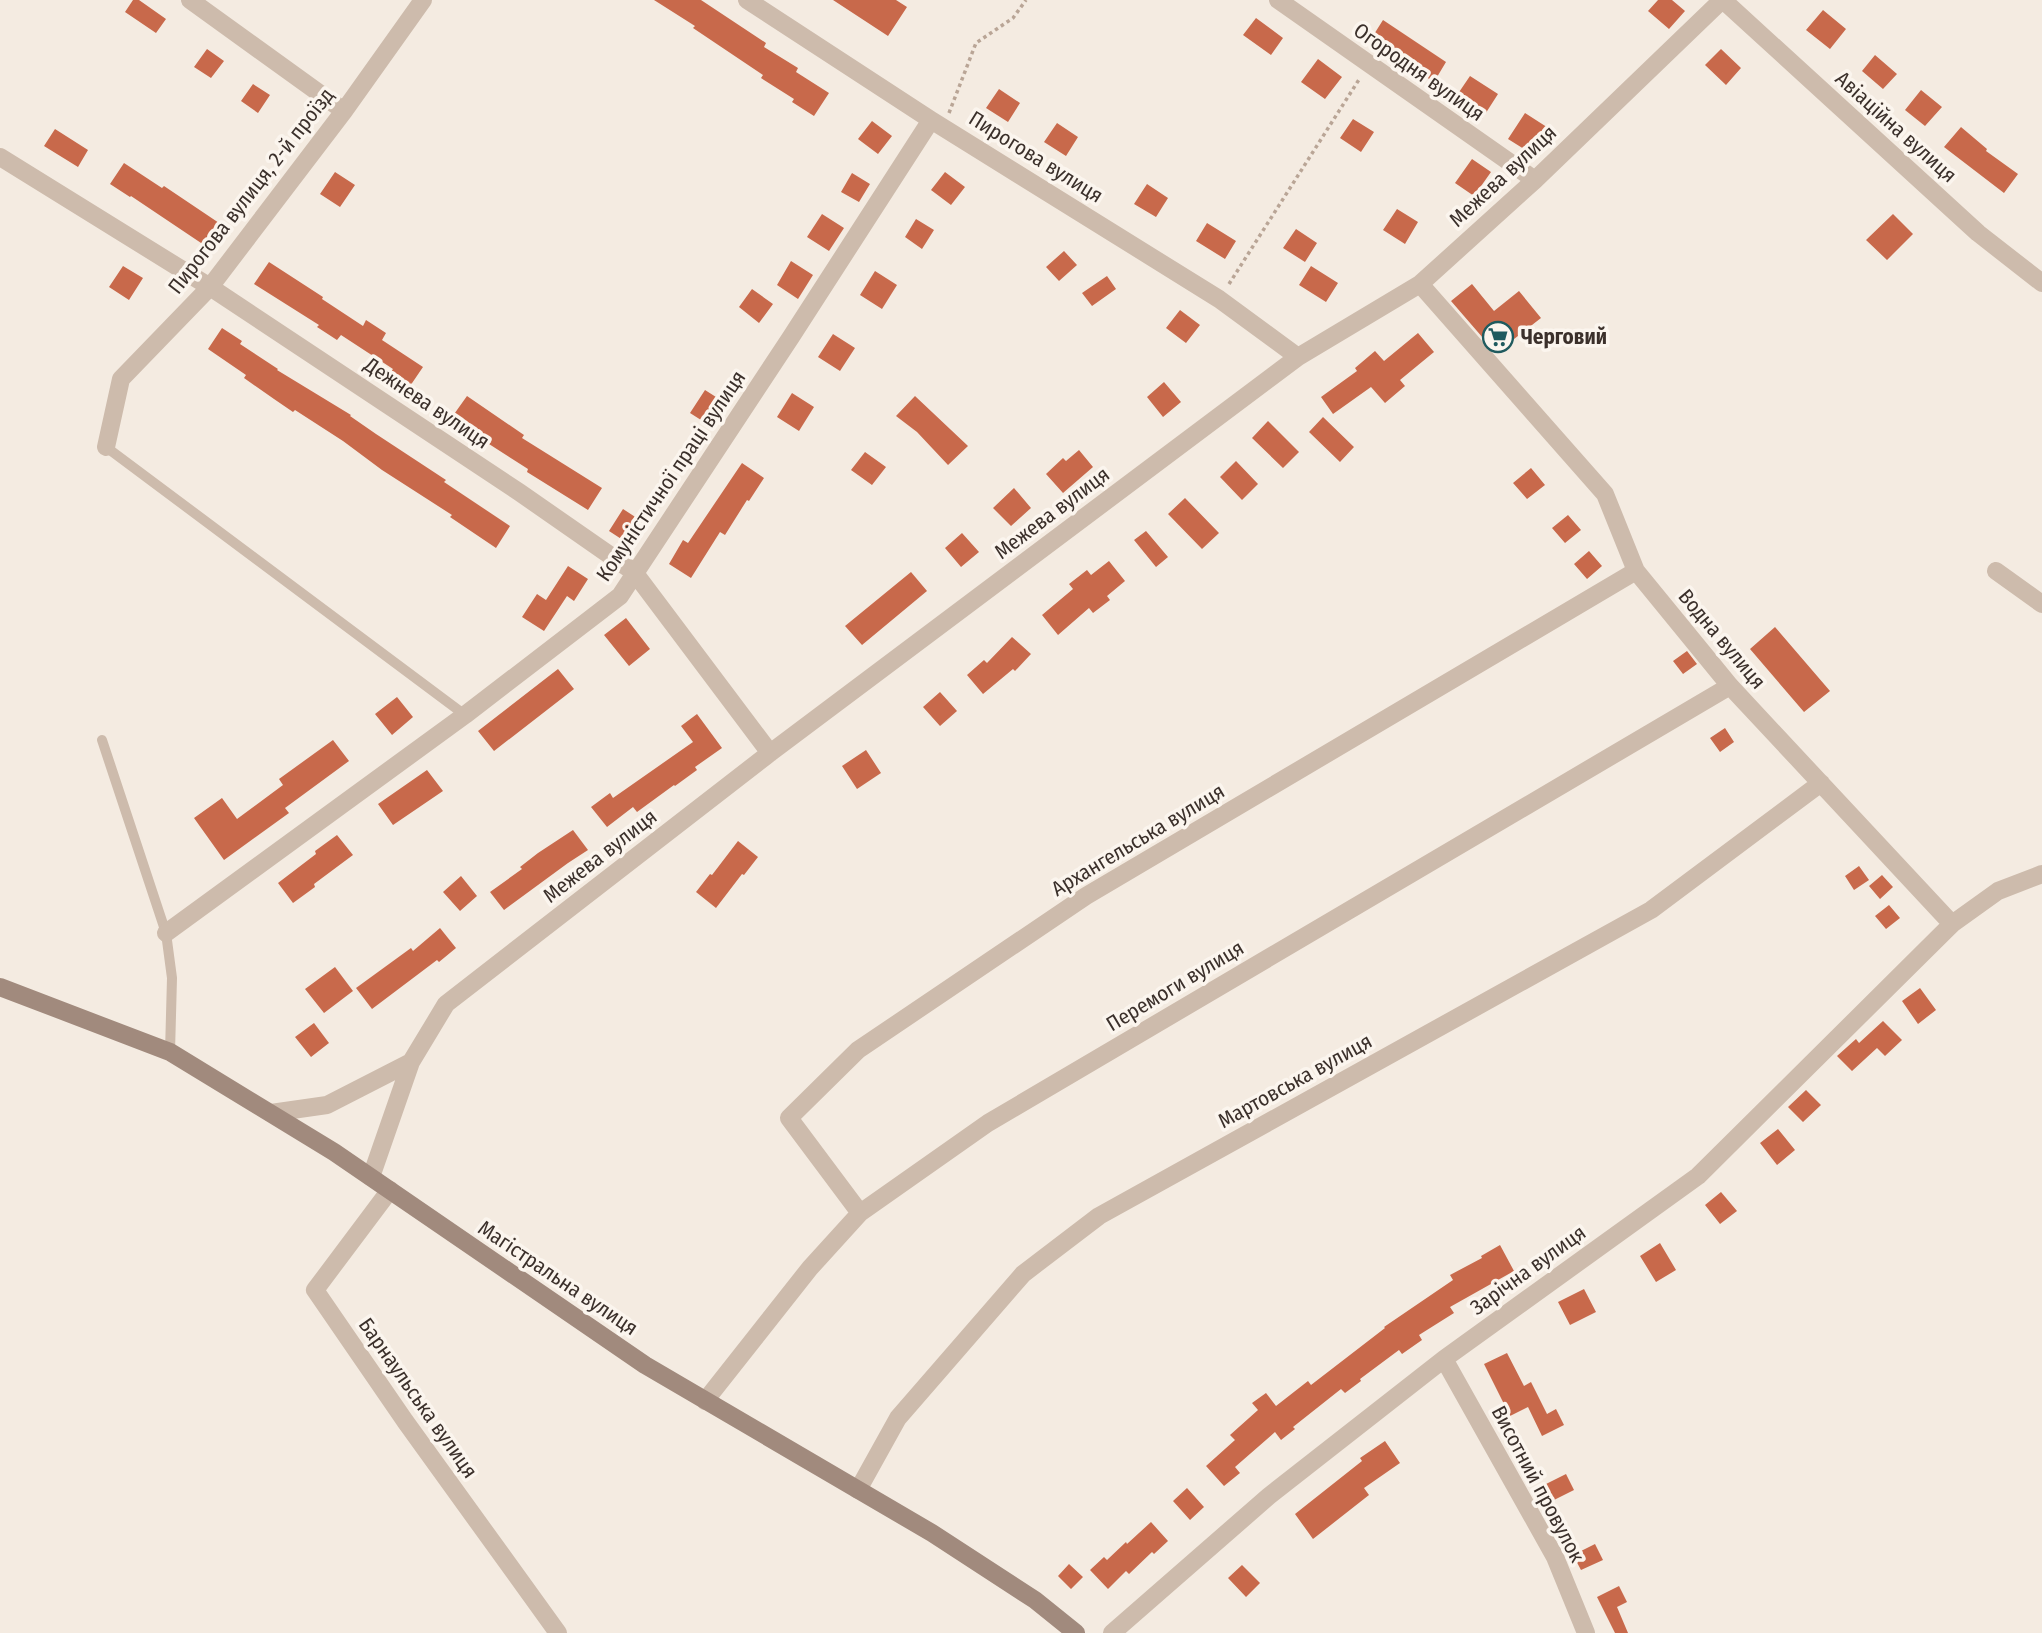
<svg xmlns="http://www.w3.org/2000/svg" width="2042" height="1633" viewBox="0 0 2042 1633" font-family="'Fira Sans Condensed',sans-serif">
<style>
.building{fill:#c8694b}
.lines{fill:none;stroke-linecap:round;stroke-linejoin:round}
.path{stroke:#b9a596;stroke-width:3.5;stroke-dasharray:3.5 3.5;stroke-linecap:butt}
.service{stroke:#cdbbac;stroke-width:10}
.minor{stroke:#cdbbac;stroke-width:18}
.secondary{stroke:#a18a7d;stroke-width:18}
.labels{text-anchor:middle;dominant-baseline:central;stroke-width:7;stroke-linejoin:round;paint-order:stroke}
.street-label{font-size:21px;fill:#3b302b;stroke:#fbf5ee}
.poi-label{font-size:21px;font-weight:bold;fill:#3b302b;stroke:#fbf5ee;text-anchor:start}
</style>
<rect width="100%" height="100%" fill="#f4ebe1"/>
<!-- building -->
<path class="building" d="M 133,0 L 139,0 L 166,19 L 156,33 L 125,12 Z
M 654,0 L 701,0 L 766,43 L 764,47 L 798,68 L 796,72 L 829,93 L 814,116 L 792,102 L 794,99 L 761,78 L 763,75 L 693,28 L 695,26 Z
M 833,0 L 896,0 L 907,7 L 888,36 Z
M 1658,0 L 1672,0 L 1685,11 L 1669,29 L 1648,11 Z
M 1823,10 L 1846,29 L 1830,49 L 1806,30 Z
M 1256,18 L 1283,38 L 1271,55 L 1243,35 Z
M 1383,20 L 1446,62 L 1434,82 L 1412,68 L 1414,66 L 1371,39 Z
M 207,49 L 224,61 L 211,78 L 194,67 Z
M 1721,49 L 1741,68 L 1726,85 L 1705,65 Z
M 1875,55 L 1897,74 L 1883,89 L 1862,71 Z
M 1318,59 L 1342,77 L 1325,99 L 1301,82 Z
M 1470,76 L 1498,94 L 1482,119 L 1453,101 Z
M 253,84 L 270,95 L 258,113 L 241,101 Z
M 999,89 L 1020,103 L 1008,122 L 986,108 Z
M 1921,90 L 1942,107 L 1925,126 L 1905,110 Z
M 1525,113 L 1553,131 L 1537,157 L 1508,139 Z
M 1353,119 L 1374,132 L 1361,152 L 1340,138 Z
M 872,121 L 892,136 L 878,154 L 858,139 Z
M 1057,123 L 1078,137 L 1066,156 L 1044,142 Z
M 1961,127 L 1987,149 L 1986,151 L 2018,174 L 2004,193 L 1944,147 Z
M 55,129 L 88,150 L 78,167 L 44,146 Z
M 1472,159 L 1491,172 L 1474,196 L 1455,183 Z
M 124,163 L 162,188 L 164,186 L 225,227 L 210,249 L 131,196 L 130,197 L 110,184 Z
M 335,172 L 355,185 L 340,207 L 320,194 Z
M 945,172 L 965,187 L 951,205 L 931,190 Z
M 852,173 L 870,184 L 859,202 L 841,192 Z
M 1147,184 L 1168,198 L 1156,217 L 1134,204 Z
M 1397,209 L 1418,222 L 1405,244 L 1383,230 Z
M 822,214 L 844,228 L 829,251 L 807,237 Z
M 1893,214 L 1913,234 L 1887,260 L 1866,240 Z
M 916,219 L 934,230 L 922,249 L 905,237 Z
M 1207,223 L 1236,241 L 1225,259 L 1196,241 Z
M 1296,229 L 1317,243 L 1305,262 L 1283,248 Z
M 1064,251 L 1077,265 L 1059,281 L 1046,267 Z
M 791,261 L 813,275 L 798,299 L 777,285 Z
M 269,262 L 323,297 L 322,299 L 363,326 L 366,320 L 386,333 L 382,340 L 423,367 L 408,389 L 388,376 L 393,369 L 341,335 L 337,340 L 317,327 L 319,325 L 254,284 Z
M 123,266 L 143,278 L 129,300 L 109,287 Z
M 1311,266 L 1338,283 L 1326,302 L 1299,285 Z
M 875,271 L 897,285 L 882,309 L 860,295 Z
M 1107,276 L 1116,289 L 1092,306 L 1082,293 Z
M 1472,284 L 1494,311 L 1519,291 L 1541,318 L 1496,353 L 1451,301 Z
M 752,289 L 773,304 L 759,323 L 739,307 Z
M 1180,310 L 1200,325 L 1186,343 L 1166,328 Z
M 222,328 L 242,341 L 240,344 L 278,369 L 277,370 L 351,415 L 350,416 L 376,434 L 446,480 L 444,482 L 510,526 L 496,548 L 450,517 L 452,515 L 382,470 L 343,441 L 295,410 L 293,412 L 274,399 L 244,378 L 246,375 L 208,349 Z
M 1418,333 L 1434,352 L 1400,380 L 1405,386 L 1385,403 L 1371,387 L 1333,414 L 1321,397 L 1357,371 L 1355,368 L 1375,351 L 1384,361 Z
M 833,334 L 855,348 L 840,371 L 818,357 Z
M 1164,382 L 1181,402 L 1163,417 L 1147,397 Z
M 705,390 L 727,404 L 712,427 L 690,413 Z
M 792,393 L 814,407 L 799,431 L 777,417 Z
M 467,396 L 524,435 L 522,438 L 602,488 L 588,510 L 527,472 L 528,469 L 489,444 L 491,442 L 452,417 Z
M 915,396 L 968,446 L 948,465 L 917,432 L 896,416 Z
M 1323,417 L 1354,447 L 1340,462 L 1309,432 Z
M 1268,421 L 1299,452 L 1283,468 L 1252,438 Z
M 1079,450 L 1093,467 L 1063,493 L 1046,474 L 1063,458 L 1066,461 Z
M 865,452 L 886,467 L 872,485 L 851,470 Z
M 1236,461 L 1258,484 L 1242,500 L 1220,477 Z
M 742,463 L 764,478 L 749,501 L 747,500 L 725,535 L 720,532 L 691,578 L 669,564 L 683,540 L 688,543 Z
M 1531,468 L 1545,485 L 1527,499 L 1513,483 Z
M 1014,488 L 1031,508 L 1011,526 L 993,508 Z
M 1185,498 L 1219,533 L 1202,549 L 1168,514 Z
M 623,509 L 643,522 L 629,544 L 609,531 Z
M 1568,515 L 1581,530 L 1565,543 L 1552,528 Z
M 1146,531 L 1168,557 L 1156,567 L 1134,540 Z
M 962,533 L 979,552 L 961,567 L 945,548 Z
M 1589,551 L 1602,566 L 1587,579 L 1574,564 Z
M 1109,561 L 1125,581 L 1107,596 L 1110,600 L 1093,613 L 1089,608 L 1058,635 L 1042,615 L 1073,589 L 1069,584 L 1087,570 L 1091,575 Z
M 568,566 L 588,579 L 574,601 L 567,596 L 544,631 L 522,617 L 537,594 L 546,600 Z
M 911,572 L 927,591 L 862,645 L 845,626 Z
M 626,618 L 650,649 L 629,666 L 604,635 Z
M 1775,627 L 1830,691 L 1804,712 L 1750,649 Z
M 1012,637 L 1031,654 L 1015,671 L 1013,669 L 983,694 L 967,675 L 984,660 L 987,663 Z
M 1687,651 L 1697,664 L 1683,674 L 1673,661 Z
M 558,669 L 574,689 L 494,751 L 478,731 Z
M 940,692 L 957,711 L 940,726 L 923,707 Z
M 397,697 L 413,717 L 392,735 L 375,714 Z
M 697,714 L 722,748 L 695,767 L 697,770 L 675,786 L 674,785 L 637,812 L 633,807 L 607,827 L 591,807 L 610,793 L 613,798 L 693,742 L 681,726 Z
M 1725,728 L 1734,742 L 1720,752 L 1710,738 Z
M 333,740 L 349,761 L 285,808 L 289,813 L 224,860 L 194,818 L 222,798 L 237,819 L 283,785 L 279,779 Z
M 866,750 L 881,773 L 857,789 L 842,766 Z
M 427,770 L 443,791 L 393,825 L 378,804 Z
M 573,830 L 588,850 L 568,863 L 504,910 L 490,892 L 522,869 L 520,867 L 538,853 Z
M 337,835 L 353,855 L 314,884 L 315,887 L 293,903 L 278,883 L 316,854 L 315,851 Z
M 738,841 L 758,857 L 744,875 L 742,874 L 716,908 L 696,892 L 710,874 L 712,875 Z
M 1859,866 L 1869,880 L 1854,890 L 1845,876 Z
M 1882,875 L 1893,887 L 1880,899 L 1869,886 Z
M 461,876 L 477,896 L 460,911 L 443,892 Z
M 1889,905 L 1900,918 L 1886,929 L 1875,916 Z
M 440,928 L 456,948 L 439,962 L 437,960 L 372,1009 L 356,988 L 411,948 L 413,951 Z
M 335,967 L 353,991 L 324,1013 L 305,989 Z
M 1920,988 L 1936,1010 L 1918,1024 L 1902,1001 Z
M 1883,1021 L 1902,1040 L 1885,1056 L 1877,1048 L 1852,1071 L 1837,1056 L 1856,1039 L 1859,1043 Z
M 314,1023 L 329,1043 L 311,1057 L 295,1037 Z
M 1806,1090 L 1821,1105 L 1803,1122 L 1788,1107 Z
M 1778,1129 L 1795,1150 L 1777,1165 L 1760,1143 Z
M 1721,1192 L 1737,1211 L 1720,1224 L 1705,1205 Z
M 1660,1243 L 1676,1270 L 1656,1282 L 1640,1256 Z
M 1500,1245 L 1514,1271 L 1450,1307 L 1454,1313 L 1419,1335 L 1422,1340 L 1402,1354 L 1399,1350 L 1360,1379 L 1361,1381 L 1345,1393 L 1341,1389 L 1293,1427 L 1295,1429 L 1281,1440 L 1275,1432 L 1235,1467 L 1240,1473 L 1224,1486 L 1206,1466 L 1235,1440 L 1230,1435 L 1258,1410 L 1252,1403 L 1266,1393 L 1276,1406 L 1308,1381 L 1311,1385 L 1385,1328 L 1384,1327 L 1453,1280 L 1450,1275 L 1482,1258 L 1481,1256 Z
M 1584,1289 L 1596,1312 L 1570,1325 L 1558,1302 Z
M 1507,1353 L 1524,1386 L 1531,1382 L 1547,1414 L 1556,1409 L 1564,1425 L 1542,1436 L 1528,1407 L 1510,1416 L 1484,1364 Z
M 1385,1441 L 1400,1463 L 1364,1488 L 1369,1495 L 1313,1539 L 1295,1514 L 1362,1461 L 1360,1458 Z
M 1566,1474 L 1574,1490 L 1552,1501 L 1544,1485 Z
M 1187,1488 L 1204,1507 L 1190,1520 L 1173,1501 Z
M 1151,1522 L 1168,1541 L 1154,1554 L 1152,1552 L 1129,1574 L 1126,1571 L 1108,1589 L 1090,1570 L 1104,1557 L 1107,1560 L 1126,1542 L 1127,1544 Z
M 1595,1544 L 1603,1560 L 1581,1570 L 1573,1555 Z
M 1069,1564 L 1083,1577 L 1071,1589 L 1058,1576 Z
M 1242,1565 L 1260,1583 L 1246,1597 L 1228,1578 Z
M 1619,1586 L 1627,1602 L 1617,1607 L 1628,1633 L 1615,1633 L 1597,1597 Z"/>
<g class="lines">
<!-- path -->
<path class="path" d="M 949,113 L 976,43 L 1013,18 L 1026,0
M 1229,284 L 1360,78"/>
<!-- service -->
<path class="service" d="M 106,447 L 465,715
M 102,740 L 166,933 L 172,978 L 170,1052"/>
<!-- minor -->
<path class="minor" d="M 190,0 L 344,111
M 747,0 L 931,120 L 1219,299 L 1298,357
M 1278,0 L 1535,180
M 1723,0 L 1978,233 L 2042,283
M 0,157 L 210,287 L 519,492 L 634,572 L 770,753
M 1420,284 L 1605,494 L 1636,571 L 1730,686 L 1952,924
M 106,447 L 121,379 L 210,287 L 344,111 L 423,0
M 1996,571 L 2042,604
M 166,933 L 465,715 L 620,596 L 791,337 L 931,120
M 271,1113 L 327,1105 L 411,1062
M 371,1177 L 411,1062 L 446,1004 L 770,753 L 1298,357 L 1420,284 L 1535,180 L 1722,0
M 390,1190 L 315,1290 L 405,1421 L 558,1633
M 860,1213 L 789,1118 L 858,1050 L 1086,896 L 1636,571
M 1444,1359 L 1555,1557 L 1586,1633
M 705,1401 L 810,1268 L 860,1213 L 988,1123 L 1730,686
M 858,1490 L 898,1418 L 1023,1274 L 1099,1216 L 1651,910 L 1821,783
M 1112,1633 L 1269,1496 L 1444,1359 L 1698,1176 L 1952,924 L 1998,891 L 2042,874"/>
<!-- secondary -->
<path class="secondary" d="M 0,987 L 170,1052 L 334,1152 L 645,1365 L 932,1533 L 1035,1600 L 1076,1633"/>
</g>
<!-- icons -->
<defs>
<g id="supermarket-ring" transform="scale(1.575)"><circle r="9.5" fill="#fbf5ee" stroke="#1f5a5e" stroke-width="1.5"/><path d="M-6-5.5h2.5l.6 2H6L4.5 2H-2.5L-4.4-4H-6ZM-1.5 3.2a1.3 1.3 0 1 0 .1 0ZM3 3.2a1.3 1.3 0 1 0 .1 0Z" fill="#1f5a5e"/></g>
</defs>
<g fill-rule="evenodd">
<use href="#supermarket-ring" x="1498" y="337"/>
</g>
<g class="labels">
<!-- street labels -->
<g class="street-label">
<text transform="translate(1419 72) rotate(35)">Огородня вулиця</text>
<text transform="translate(1896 127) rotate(42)">Авіаційна вулиця</text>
<text transform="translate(1036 157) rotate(32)">Пирогова вулиця</text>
<text transform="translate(1503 176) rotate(-43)">Межева вулиця</text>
<text transform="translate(251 191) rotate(-52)">Пирогова вулиця, 2-й проїзд</text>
<text transform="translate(427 403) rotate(34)">Дежнева вулиця</text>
<text transform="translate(671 476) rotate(-56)">Комуністичної праці вулиця</text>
<text transform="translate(1052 513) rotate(-37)">Межева вулиця</text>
<text transform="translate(1722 639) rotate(50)">Водна вулиця</text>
<text transform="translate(1138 840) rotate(-31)">Архангельська вулиця</text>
<text transform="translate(600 856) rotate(-38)">Межева вулиця</text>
<text transform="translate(1175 986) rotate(-31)">Перемоги вулиця</text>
<text transform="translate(1295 1081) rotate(-29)">Мартовська вулиця</text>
<text transform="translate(1528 1270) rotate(-36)">Зарічна вулиця</text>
<text transform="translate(558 1278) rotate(34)">Магістральна вулиця</text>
<text transform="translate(418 1398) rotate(55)">Барнаульська вулиця</text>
<text transform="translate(1538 1484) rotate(62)">Висотний провулок</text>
</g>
<!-- poi labels -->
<g class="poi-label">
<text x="1521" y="337">Черговий</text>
</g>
</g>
</svg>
